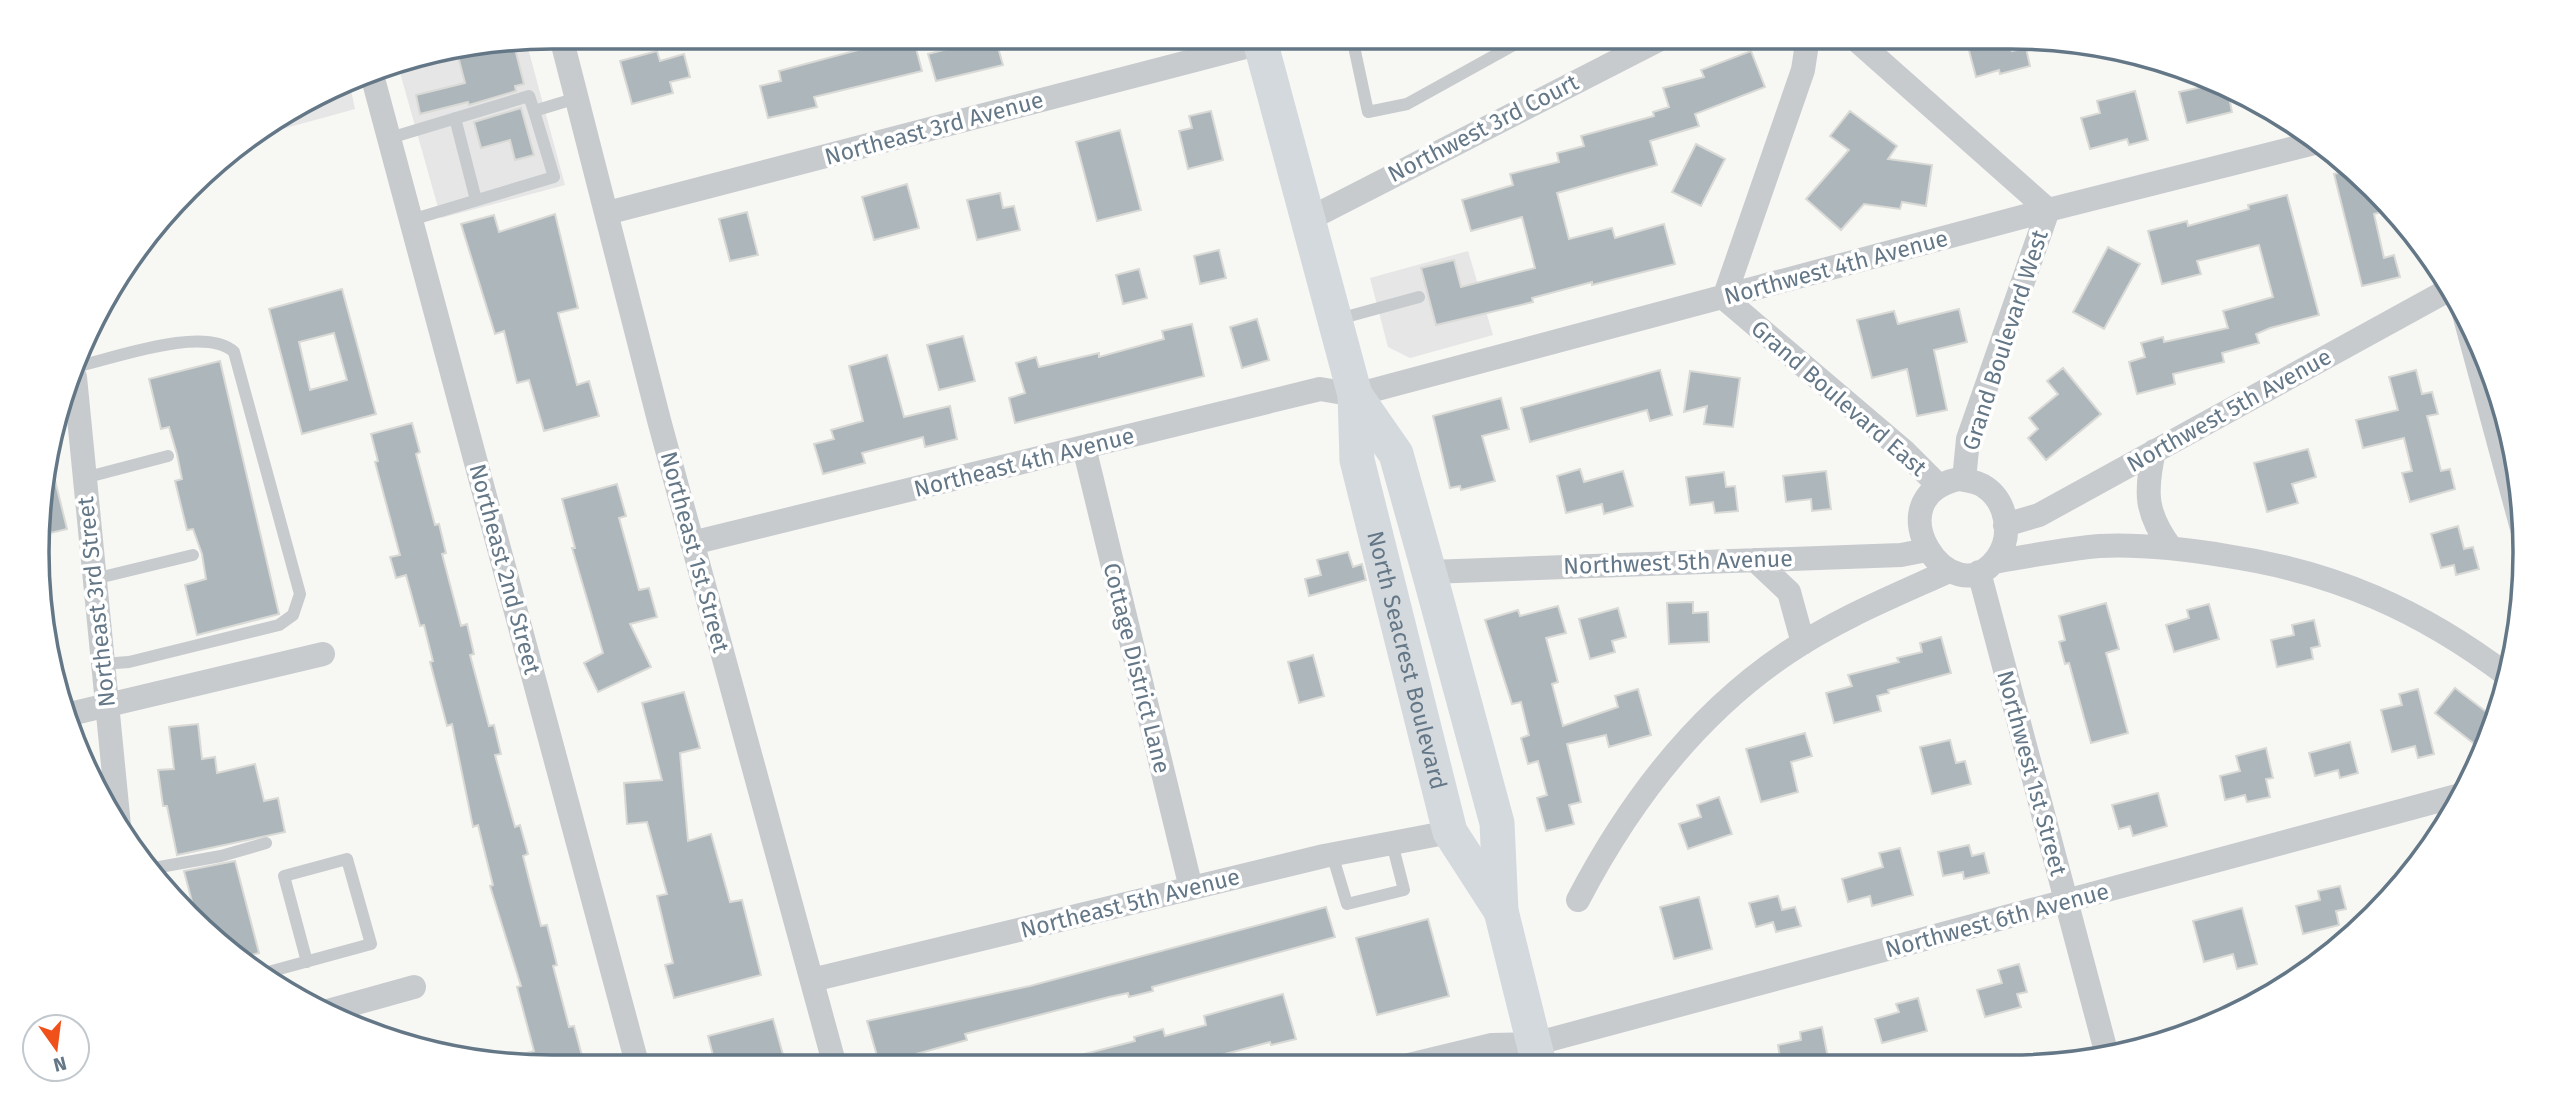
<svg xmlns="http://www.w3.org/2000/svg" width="2562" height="1104" viewBox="0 0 2562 1104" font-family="'Fira Sans',sans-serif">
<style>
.built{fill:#e5e6e5}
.building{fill:#adb6bb;stroke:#d9d9d6;stroke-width:2;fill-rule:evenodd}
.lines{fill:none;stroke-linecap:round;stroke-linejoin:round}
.lane{stroke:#c7cbce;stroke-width:12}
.street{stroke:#c7cbce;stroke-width:24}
.secondary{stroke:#d4d9dd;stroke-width:35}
.labels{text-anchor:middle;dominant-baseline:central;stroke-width:7;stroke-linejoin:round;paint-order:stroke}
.street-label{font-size:23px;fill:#647787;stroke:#fff}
.rim{fill:none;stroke:#647787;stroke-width:3.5}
</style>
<rect width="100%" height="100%" fill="#f7f7f4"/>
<!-- built -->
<path class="built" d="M 588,37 L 646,37 L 592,51 Z
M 526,41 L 565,185 L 441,218 L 397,62 Z
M 349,81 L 355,109 L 249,138 L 295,106 Z
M 1468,251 L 1493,335 L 1410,358 L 1388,347 L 1370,278 Z"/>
<!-- building -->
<path class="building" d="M 876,37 L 913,37 L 922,71 L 814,97 L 817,107 L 768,118 L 760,86 L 781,81 L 779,71 L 877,45 Z
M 976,37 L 995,37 L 1003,65 L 936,81 L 928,54 L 978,41 Z
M 1991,37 L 2008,37 L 2012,51 L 2026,48 L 2030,66 L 2000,74 L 1999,70 L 1976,77 L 1967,43 Z
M 499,45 L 500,49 L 514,45 L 524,84 L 515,86 L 516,91 L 469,105 L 468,102 L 420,114 L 416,95 L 465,83 L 457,52 Z
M 657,51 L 660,61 L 684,54 L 690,77 L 670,82 L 673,93 L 632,104 L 620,61 Z
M 1751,51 L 1765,87 L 1695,114 L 1699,126 L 1650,141 L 1657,165 L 1557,193 L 1569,239 L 1612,228 L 1615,238 L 1664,224 L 1675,264 L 1592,285 L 1592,282 L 1532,298 L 1533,302 L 1436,325 L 1421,268 L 1454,260 L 1461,287 L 1535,268 L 1522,217 L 1471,231 L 1462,200 L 1513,185 L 1510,174 L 1559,162 L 1557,153 L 1584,146 L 1581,136 L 1654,116 L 1653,112 L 1669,107 L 1663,88 L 1704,77 L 1701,70 Z
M 2199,75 L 2227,87 L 2232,112 L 2187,123 L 2179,92 L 2202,87 Z
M 2135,91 L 2148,140 L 2129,145 L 2127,139 L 2090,149 L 2081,118 L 2100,113 L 2097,101 Z
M 521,108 L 534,155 L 515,160 L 510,140 L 481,148 L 474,122 Z
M 1211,111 L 1223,160 L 1188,169 L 1179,131 L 1192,128 L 1189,116 Z
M 1850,111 L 1897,146 L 1888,159 L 1932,165 L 1926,206 L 1902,202 L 1900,209 L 1864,204 L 1841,230 L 1806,199 L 1849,150 L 1830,136 Z
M 1120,130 L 1141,210 L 1097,221 L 1076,142 Z
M 1696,144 L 1725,159 L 1701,206 L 1672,192 Z
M 2354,169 L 2379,195 L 2382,212 L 2374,214 L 2384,258 L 2394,255 L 2400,277 L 2362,286 L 2334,174 Z
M 907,184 L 919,228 L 874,240 L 862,197 Z
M 1000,193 L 1003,208 L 1014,206 L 1020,230 L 977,240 L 967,200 Z
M 2287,195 L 2319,315 L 2270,328 L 2256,334 L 2259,343 L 2222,353 L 2224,362 L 2173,374 L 2175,384 L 2137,394 L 2129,362 L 2145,357 L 2141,343 L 2163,337 L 2164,342 L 2228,328 L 2223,311 L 2273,297 L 2259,245 L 2197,261 L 2201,274 L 2162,284 L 2148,231 L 2187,221 L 2188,226 L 2249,209 L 2248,205 Z
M 747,212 L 758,255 L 730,261 L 719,219 Z
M 555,214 L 578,308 L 558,313 L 577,385 L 589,381 L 599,416 L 544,431 L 529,380 L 517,383 L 504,331 L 495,334 L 461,224 L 494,215 L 499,232 Z
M 2108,247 L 2140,264 L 2104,329 L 2073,312 Z
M 1219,250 L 1226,278 L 1200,284 L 1194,256 Z
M 1139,269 L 1147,298 L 1123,304 L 1116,275 Z
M 342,289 L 376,414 L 302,434 L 269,309 ZM 334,333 L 347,380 L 310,390 L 299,342 Z
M 1959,309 L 1967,342 L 1934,350 L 1947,410 L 1917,416 L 1907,369 L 1872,378 L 1857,320 L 1894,311 L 1898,324 Z
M 1257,319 L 1269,360 L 1242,368 L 1230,327 Z
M 1192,324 L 1204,376 L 1015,423 L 1009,398 L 1025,393 L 1016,363 L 1036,357 L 1039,367 L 1099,353 L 1099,357 L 1164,339 L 1162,331 Z
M 963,336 L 975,381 L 939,390 L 927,345 Z
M 887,355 L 904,417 L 950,406 L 957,439 L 925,447 L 923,437 L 862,453 L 865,463 L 823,474 L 814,444 L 834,439 L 831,430 L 863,421 L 849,366 Z
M 220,361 L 279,614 L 197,635 L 185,585 L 206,579 L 202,554 L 193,529 L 187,530 L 175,481 L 182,479 L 177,454 L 169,427 L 161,429 L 149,379 Z
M 2063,368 L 2101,414 L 2046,460 L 2028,438 L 2038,429 L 2029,418 L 2058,394 L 2047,381 Z
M 1660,370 L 1672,415 L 1650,421 L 1647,410 L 1530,442 L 1521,408 Z
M 2416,370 L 2422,394 L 2432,392 L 2438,414 L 2427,416 L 2441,471 L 2450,469 L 2455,489 L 2410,502 L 2402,473 L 2412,471 L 2404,438 L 2363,448 L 2356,420 L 2398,410 L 2389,377 Z
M 1690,371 L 1740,378 L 1733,427 L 1704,424 L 1707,406 L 1684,412 Z
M 1501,398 L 1509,429 L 1482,436 L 1495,481 L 1461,490 L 1460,486 L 1450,488 L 1433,416 Z
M 412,423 L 420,452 L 416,454 L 435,525 L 439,524 L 446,553 L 442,554 L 461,626 L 467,624 L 474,654 L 470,655 L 489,726 L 494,725 L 501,754 L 495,755 L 515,827 L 520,825 L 528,854 L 523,856 L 541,926 L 547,925 L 557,965 L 553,966 L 569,1027 L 574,1026 L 585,1067 L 552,1067 L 505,1059 L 534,1051 L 517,987 L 521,986 L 490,886 L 493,885 L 478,825 L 473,827 L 452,724 L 447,726 L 430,662 L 433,661 L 424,625 L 420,626 L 406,575 L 396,578 L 390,557 L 400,555 L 375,462 L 378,461 L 371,434 Z
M 2308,449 L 2316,477 L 2292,484 L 2298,503 L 2267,512 L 2254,463 Z
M 49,456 L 67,529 L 38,536 L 46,457 Z
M 1580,469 L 1584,482 L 1623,471 L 1633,506 L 1604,514 L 1602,504 L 1566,513 L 1557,476 Z
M 1826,471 L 1831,509 L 1812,511 L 1811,499 L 1786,502 L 1783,476 Z
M 1724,472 L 1726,487 L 1735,486 L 1738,511 L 1715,513 L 1713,502 L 1690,505 L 1686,477 Z
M 617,484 L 626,516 L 619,518 L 639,590 L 649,588 L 657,617 L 630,624 L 651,667 L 598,692 L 584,663 L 603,653 L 572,548 L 575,548 L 562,499 Z
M 2458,526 L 2464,549 L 2473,547 L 2479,569 L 2456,575 L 2454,565 L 2441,568 L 2431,534 Z
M 1348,552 L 1353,567 L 1362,564 L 1366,580 L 1309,596 L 1305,579 L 1321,575 L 1317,560 Z
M 1693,602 L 1693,613 L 1708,612 L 1709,642 L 1669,644 L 1667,603 Z
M 2106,603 L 2119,649 L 2106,653 L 2128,733 L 2091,743 L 2069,663 L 2065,664 L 2059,642 L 2065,640 L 2059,616 Z
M 2209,604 L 2219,639 L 2174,652 L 2166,625 L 2189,618 L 2187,610 Z
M 1558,606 L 1566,633 L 1546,638 L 1558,682 L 1552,684 L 1563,726 L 1618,707 L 1615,696 L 1638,689 L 1651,735 L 1609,747 L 1606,735 L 1567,744 L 1581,802 L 1569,805 L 1574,824 L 1546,831 L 1537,798 L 1547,795 L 1538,761 L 1528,764 L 1521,738 L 1529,735 L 1521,702 L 1512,704 L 1485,620 L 1518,610 L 1520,616 Z
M 1618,608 L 1626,637 L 1612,641 L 1615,652 L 1590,659 L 1579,619 Z
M 2314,620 L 2320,646 L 2311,648 L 2313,659 L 2277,667 L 2271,640 L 2294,635 L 2292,625 Z
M 1941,637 L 1951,673 L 1888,690 L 1889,693 L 1877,696 L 1881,711 L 1834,723 L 1826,693 L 1852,686 L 1848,675 L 1899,662 L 1897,658 L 1922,652 L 1920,643 Z
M 1313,655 L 1324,696 L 1299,703 L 1288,662 Z
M 2455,688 L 2497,720 L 2482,750 L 2435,713 Z
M 2418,689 L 2434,754 L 2418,758 L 2415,746 L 2392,752 L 2381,710 L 2402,705 L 2399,694 Z
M 684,692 L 700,748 L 680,753 L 688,841 L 711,834 L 730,902 L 742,900 L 761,975 L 674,998 L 665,965 L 673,963 L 657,896 L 667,894 L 647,822 L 627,824 L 624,783 L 662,780 L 642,703 Z
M 198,724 L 202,759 L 215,757 L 217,773 L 255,764 L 264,801 L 278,798 L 285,832 L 177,855 L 167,806 L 163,806 L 158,770 L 174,769 L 169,727 Z
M 1805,733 L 1812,756 L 1791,762 L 1798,792 L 1761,802 L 1746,749 Z
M 1950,740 L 1956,763 L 1965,761 L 1971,784 L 1932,794 L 1920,747 Z
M 2350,742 L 2358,773 L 2340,778 L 2338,770 L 2315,776 L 2309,753 Z
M 2266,748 L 2273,778 L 2266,779 L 2270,797 L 2247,802 L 2245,795 L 2225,800 L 2220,776 L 2240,771 L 2236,756 Z
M 2158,793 L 2167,826 L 2133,836 L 2130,826 L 2119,829 L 2112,805 Z
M 1719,797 L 1732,834 L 1688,849 L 1679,824 L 1701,817 L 1697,805 Z
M 1969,845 L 1972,856 L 1984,853 L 1989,873 L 1964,879 L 1963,872 L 1943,876 L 1938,852 Z
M 1900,848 L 1913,895 L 1872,906 L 1870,896 L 1848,902 L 1842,879 L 1883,867 L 1879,853 Z
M 235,861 L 259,953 L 239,958 L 213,940 L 197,921 L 184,871 Z
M 2340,886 L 2346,909 L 2336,911 L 2339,925 L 2303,934 L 2296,906 L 2320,900 L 2318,891 Z
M 1778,896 L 1782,910 L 1795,907 L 1801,926 L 1776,932 L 1773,922 L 1756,927 L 1749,903 Z
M 1699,897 L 1712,949 L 1674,959 L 1660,907 Z
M 1326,907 L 1335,937 L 1152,987 L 1153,991 L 1129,997 L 1128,993 L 1109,997 L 965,1034 L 967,1040 L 916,1054 L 918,1062 L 880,1066 L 867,1021 L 1030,986 Z
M 2242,908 L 2257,964 L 2237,969 L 2233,954 L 2204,962 L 2193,921 Z
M 1428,919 L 1449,996 L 1377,1015 L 1356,938 Z
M 2019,964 L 2027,992 L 2017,994 L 2021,1007 L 1985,1017 L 1977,990 L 2002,983 L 1998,970 Z
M 1283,994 L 1296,1039 L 1271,1045 L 1270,1042 L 1184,1065 L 1066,1066 L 1065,1059 L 1135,1041 L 1134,1037 L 1163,1029 L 1165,1036 L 1206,1025 L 1204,1016 Z
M 1918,998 L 1927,1031 L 1882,1043 L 1875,1019 L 1899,1012 L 1896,1004 Z
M 773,1019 L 784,1058 L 752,1067 L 716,1067 L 708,1036 Z
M 1822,1027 L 1829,1064 L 1781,1064 L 1778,1045 L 1801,1040 L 1800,1032 Z"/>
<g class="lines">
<!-- lane -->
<path class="lane" d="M 1352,37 L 1368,112 L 1407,104 L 1528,37
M 455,118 L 476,200
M 390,138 L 529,96 L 534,111
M 411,220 L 554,177 L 534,111 L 577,98
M 1335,320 L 1419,297
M 79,366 C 115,358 205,325 234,352 L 300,594 L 293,615 L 279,625 L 129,662 L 102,664
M 84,478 L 168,456
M 94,579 L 193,555
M 1332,854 L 1347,904 L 1404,890 L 1392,843
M 154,868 L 221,856 L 266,843
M 261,974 L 371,944 L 347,859 L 284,876 L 307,962"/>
<!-- street -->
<path class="street" d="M 561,37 L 660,424 L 835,1066
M 1808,37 L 1803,70 L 1724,298 L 1905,452 L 1939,486
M 1853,37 L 2048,210 L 1968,439 L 1964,480
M 371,71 L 638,1067
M 607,213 L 1261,43
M 1307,220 L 1664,37
M 2463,310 L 2524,536
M 75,377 L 119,826
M 1084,447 L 1191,888
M 2154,451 C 2145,492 2145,513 2171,548
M 1959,479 C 1968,481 1977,481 1985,487 C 2007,502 2013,536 1997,558 C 1952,620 1871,498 1959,479 Z
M 2005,525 L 2039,515 L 2450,289
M 692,543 L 1320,389 L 1355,395 L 2048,210 L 2318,142
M 1755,560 L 1789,592 L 1803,643
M 1994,562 C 2029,556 2064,549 2100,546 C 2142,544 2185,549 2227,556 C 2334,572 2421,610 2508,676
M 1429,572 L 1901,555 L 1927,550
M 1979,572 L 2107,1055
M 70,714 L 323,654
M 1578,900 C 1628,804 1696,714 1787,653 C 1837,619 1894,596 1949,571
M 812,980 L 1324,856 L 1450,832
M 324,1012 L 414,987
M 1409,1065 L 1492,1045 L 1534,1044 L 2460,795"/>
<!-- secondary -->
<g class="secondary">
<path id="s1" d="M 1259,37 L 1355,395 L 1357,460 L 1450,832 L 1501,911"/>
<path d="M 1355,395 L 1396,454 L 1429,572 L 1497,823 L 1501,911 L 1539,1064"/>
</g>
</g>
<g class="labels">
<!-- street labels -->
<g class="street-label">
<text transform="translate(934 128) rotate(-15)">Northeast 3rd Avenue</text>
<text transform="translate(1483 128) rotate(-27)">Northwest 3rd Court</text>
<text transform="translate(1836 267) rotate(-15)">Northwest 4th Avenue</text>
<text transform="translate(2005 340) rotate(-72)">Grand Boulevard West</text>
<text transform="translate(1839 398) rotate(41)">Grand Boulevard East</text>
<text transform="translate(2229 410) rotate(-29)">Northwest 5th Avenue</text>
<text transform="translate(1024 462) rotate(-14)">Northeast 4th Avenue</text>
<text transform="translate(695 552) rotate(75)">Northeast 1st Street</text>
<text transform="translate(1678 562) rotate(-2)">Northwest 5th Avenue</text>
<text transform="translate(505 569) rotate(75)">Northeast 2nd Street</text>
<text transform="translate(96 602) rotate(-96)">Northeast 3rd Street</text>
<text stroke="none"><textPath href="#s1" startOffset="642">North Seacrest Boulevard</textPath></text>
<text transform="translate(1137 668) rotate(76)">Cottage District Lane</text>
<text transform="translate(2032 773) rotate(75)">Northwest 1st Street</text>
<text transform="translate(1130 903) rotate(-14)">Northeast 5th Avenue</text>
<text transform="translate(1997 920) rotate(-15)">Northwest 6th Avenue</text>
</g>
</g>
<!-- crop -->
<path d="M0 0H2562V1104H0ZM552 49H2010A503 503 0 0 1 2513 552V552A503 503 0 0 1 2010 1055H552A503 503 0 0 1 49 552V552A503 503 0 0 1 552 49Z" fill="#fff" fill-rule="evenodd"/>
<path class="rim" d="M552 49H2010A503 503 0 0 1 2513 552V552A503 503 0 0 1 2010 1055H552A503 503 0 0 1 49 552V552A503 503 0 0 1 552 49Z"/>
<!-- north arrow -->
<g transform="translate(56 1048) rotate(166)"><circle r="33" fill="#ffffff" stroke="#c1c9cf" stroke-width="2"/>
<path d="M0-5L12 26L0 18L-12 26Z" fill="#f0511b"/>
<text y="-10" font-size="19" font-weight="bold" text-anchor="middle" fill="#647787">N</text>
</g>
</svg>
